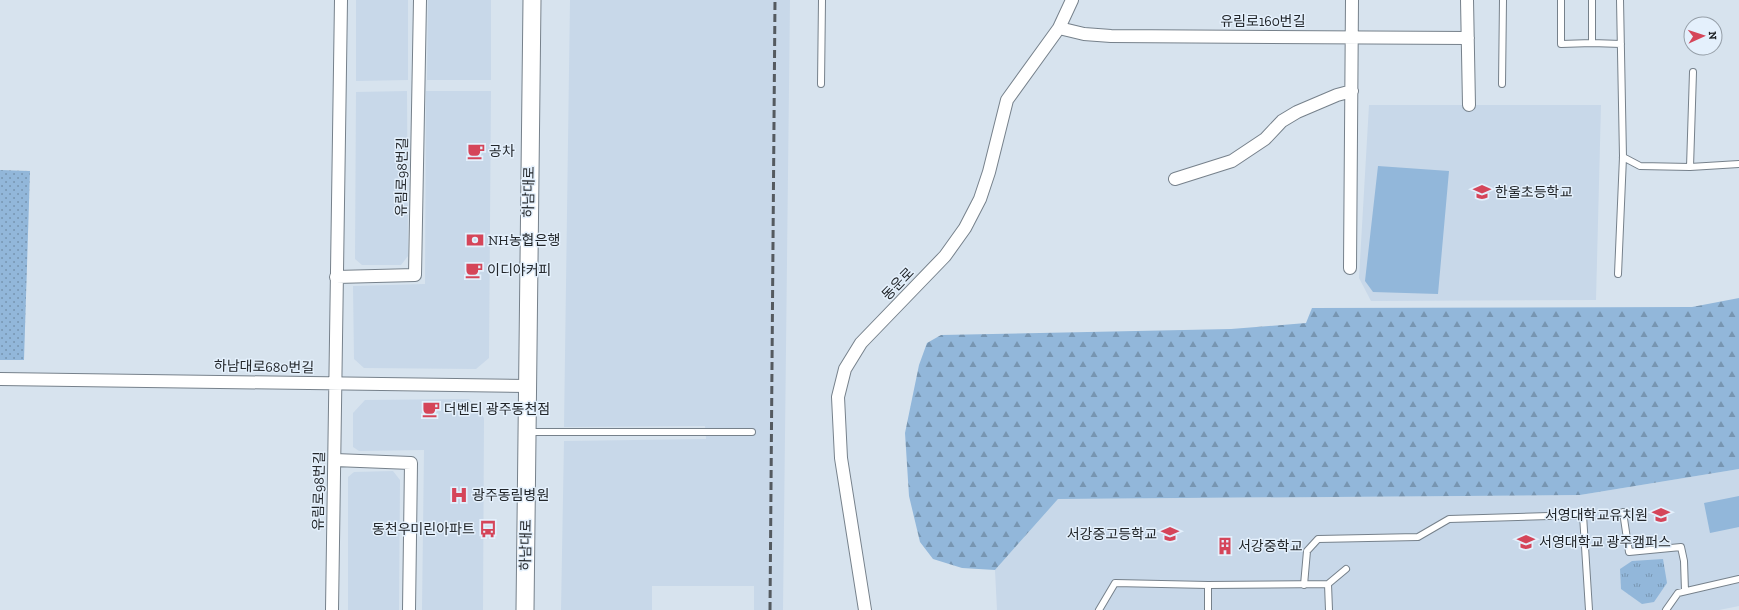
<svg xmlns="http://www.w3.org/2000/svg" width="1739" height="610" viewBox="0 0 1739 610" font-family="'Zilla Slab','Noto Sans KR',serif">
<style>
.built{fill:#c8d8e9}
.grass{fill:url(#grass-dots)}
.forest{fill:url(#forest-firs)}
.park{fill:url(#park-tufts)}
.garden{fill:#92b7da}
.lines{fill:none;stroke-linecap:round;stroke-linejoin:round}
.lane-casing{stroke:#76818b;stroke-width:8}
.street-casing{stroke:#76818b;stroke-width:14}
.secondary-casing{stroke:#76818b;stroke-width:19}
.lane{stroke:#fff;stroke-width:6}
.street{stroke:#fff;stroke-width:12}
.secondary{stroke:#fff;stroke-width:17}
.rail{stroke:#545a60;stroke-width:3;stroke-dasharray:8 4;stroke-linecap:butt}
.labels{text-anchor:middle;dominant-baseline:central;stroke-width:3;stroke-linejoin:round;paint-order:stroke}
.street-label{font-size:14px;fill:#22262a;stroke:#e4f0fc}
.poi-label{font-size:14px;fill:#22262a;stroke:#e4f0fc;text-anchor:start}
</style>
<defs>
<pattern id="grass-dots" width="8" height="8" patternUnits="userSpaceOnUse"><rect width="8" height="8" fill="#92b7da"/><path d="M2 2h.1M6 6h.1" fill="none" stroke="#7795b1" stroke-width="1.8" stroke-linecap="round"/></pattern>
<pattern id="forest-firs" width="22" height="20" patternUnits="userSpaceOnUse"><rect width="22" height="20" fill="#92b7da"/><path d="M5 1l3.5 6h-7zM16 11l3.5 6h-7z" fill="#7795b1"/></pattern>
<pattern id="park-tufts" width="24" height="20" patternUnits="userSpaceOnUse"><rect width="24" height="20" fill="#92b7da"/><path d="M3 7l-1-3M5 7V3M7 7l1-3M15 17l-1-3M17 17v-4M19 17l1-3" fill="none" stroke="#7795b1"/></pattern>
</defs>
<rect width="100%" height="100%" fill="#d7e3ee"/>
<!-- built -->
<path class="built" d="M 356,0 L 408,0 L 408,80 L 356,81 Z
M 428,0 L 491,0 L 491,80 L 427,80 Z
M 570,0 L 790,0 L 783,610 L 754,610 L 754,586 L 652,586 L 652,610 L 561,610 L 564,441 L 706,439 L 705,426 L 564,427 Z
M 407,91 L 408,256 L 401,265 L 362,265 L 355,259 L 356,92 Z
M 426,91 L 491,91 L 489,358 L 476,369 L 364,368 L 354,359 L 353,286 L 425,284 Z
M 1369,105 L 1601,105 L 1596,300 L 1371,301 L 1359,278 Z
M 469,399 L 484,418 L 483,610 L 422,610 L 424,450 L 359,451 L 353,447 L 353,413 L 365,400 Z
M 1739,469 L 1739,606 L 1719,610 L 997,610 L 995,570 L 1058,499 L 1580,495 Z
M 393,471 L 400,480 L 399,610 L 348,610 L 348,477 L 354,472 Z"/>
<!-- grass -->
<path class="grass" d="M 0,170 L 30,171 L 24,360 L 0,360 Z"/>
<!-- forest -->
<path class="forest" d="M 1739,298 L 1739,469 L 1580,495 L 1058,499 L 995,570 L 962,568 L 933,559 L 920,542 L 909,496 L 905,433 L 919,365 L 927,343 L 941,335 L 1231,329 L 1306,323 L 1312,308 L 1692,307 Z"/>
<!-- park -->
<path class="park" d="M 1663,559 L 1667,583 L 1654,602 L 1642,604 L 1621,589 L 1620,569 L 1632,561 Z"/>
<!-- garden -->
<path class="garden" d="M 1378,166 L 1449,171 L 1438,294 L 1373,292 L 1365,281 Z
M 1739,496 L 1739,527 L 1710,533 L 1704,503 Z"/>
<g class="lines">
<!-- lane casing -->
<g class="lane-casing">
<path id="lane" d="M 1561,0 L 1561,44 L 1592,43 L 1592,0
M 1592,43 L 1621,44
M 821,84 L 822,0
M 1502,84 L 1503,0
M 1623,157 L 1640,166 L 1690,167 L 1739,164
M 1690,167 L 1693,72
M 1618,274 L 1623,157 L 1620,0
M 528,432 L 752,432
M 1623,512 L 1629,552 L 1681,547 L 1684,561 L 1685,591
M 1328,584 L 1329,610
M 1208,585 L 1208,610
M 1304,585 L 1307,551 L 1318,539 L 1418,537 L 1449,519 L 1583,515 L 1589,610
M 1099,610 L 1115,583 L 1208,585 L 1328,584 L 1346,569
M 1666,610 L 1678,593 L 1739,579"/>
</g>
<!-- street casing -->
<g class="street-casing">
<path id="street" d="M 1467,0 L 1469,105
M 1059,28 L 1084,34 L 1111,36 L 1468,38
M 1175,179 L 1232,161 L 1265,139 L 1282,121 L 1297,112 L 1337,95 L 1352,91
M 1350,268 L 1352,0
M 336,277 L 415,275 L 420,0
M 0,379 L 527,386
M 335,460 L 411,463 L 409,610
M 332,610 L 341,0
M 865,610 L 841,458 L 838,397 L 845,369 L 861,343 L 945,256 L 965,228 L 980,199 L 989,172 L 1007,100 L 1059,28 L 1072,0"/>
</g>
<!-- secondary casing -->
<g class="secondary-casing">
<path id="secondary" d="M 525,610 L 532,0"/>
</g>
<!-- lane -->
<use href="#lane" class="lane"/>
<!-- street -->
<use href="#street" class="street"/>
<!-- secondary -->
<use href="#secondary" class="secondary"/>
<!-- rail -->
<path class="rail" d="M 770,610 L 775,0"/>
</g>
<!-- icons -->
<defs>
<g id="cafe-bare" transform="scale(1.38)"><path d="M-5.5-4.5H6V0H3Q3 3.5 0 3.5H-2.5Q-5.5 3.5-5.5 0ZM3-3.2v2h1.7v-2ZM-6 4.5H4V6H-6Z" fill="#d54559" stroke="#e4f0fc" stroke-width="2.5" paint-order="stroke"/></g>
<g id="school-bare" transform="scale(1.38)"><path d="M0-5L7-2L0 1L-7-2ZM-4 1L0 2.5L4 1V4Q0 6-4 4Z" fill="#d54559" stroke="#e4f0fc" stroke-width="2.5" paint-order="stroke"/></g>
<g id="bank-bare" transform="scale(1.38)"><path d="M-6-4H6V4H-6ZM0-2.3a2.3 2.3 0 1 0 0 4.6a2.3 2.3 0 1 0 0-4.6Z" fill="#d54559" stroke="#e4f0fc" stroke-width="2.5" paint-order="stroke"/></g>
<g id="hospital-bare" transform="scale(1.38)"><path d="M-5-5h3v3.5h4V-5h3V5h-3V1.5h-4V5h-3Z" fill="#d54559" stroke="#e4f0fc" stroke-width="2.5" paint-order="stroke"/></g>
<g id="bus-bare" transform="scale(1.38)"><path d="M-5-6H5V4H4V6H2V4H-2V6H-4V4H-5ZM-3.5-4V0h7V-4ZM-3.5 1.2v1.5H-2V1.2ZM2 1.2v1.5H3.5V1.2Z" fill="#d54559" stroke="#e4f0fc" stroke-width="2.5" paint-order="stroke"/></g>
<g id="university-bare" transform="scale(1.38)"><path d="M0-5L7-2L0 1L-7-2ZM-4 1L0 2.5L4 1V4Q0 6-4 4Z" fill="#d54559" stroke="#e4f0fc" stroke-width="2.5" paint-order="stroke"/></g>
<g id="building-bare" transform="scale(1.38)"><path d="M-4-6H4V6H1V3H-1V6H-4ZM-2.5-4.3h1.7v1.8h-1.7ZM.8-4.3h1.7v1.8H.8ZM-2.5-1h1.7V.8h-1.7ZM.8-1h1.7V.8H.8Z" fill="#d54559" stroke="#e4f0fc" stroke-width="2.5" paint-order="stroke"/></g>
</defs>
<g fill-rule="evenodd">
<use href="#cafe-bare" x="476" y="151"/>
<use href="#school-bare" x="1482" y="192"/>
<use href="#bank-bare" x="475" y="240"/>
<use href="#cafe-bare" x="474" y="270"/>
<use href="#cafe-bare" x="431" y="409"/>
<use href="#hospital-bare" x="459" y="495"/>
<use href="#school-bare" x="1661" y="515"/>
<use href="#bus-bare" x="488" y="529"/>
<use href="#school-bare" x="1170" y="534"/>
<use href="#university-bare" x="1526" y="542"/>
<use href="#building-bare" x="1225" y="546"/>
</g>
<g class="labels">
<!-- street labels -->
<g class="street-label">
<text x="1263" y="21">유림로160번길</text>
<text transform="translate(402 177) rotate(-89)">유림로98번길</text>
<text transform="translate(529 192) rotate(-89)">하남대로</text>
<text transform="translate(898 284) rotate(-46)">동운로</text>
<text transform="translate(264 367) rotate(1)">하남대로680번길</text>
<text transform="translate(319 491) rotate(-89)">유림로98번길</text>
<text transform="translate(526 545) rotate(-89)">하남대로</text>
</g>
<!-- poi labels -->
<g class="poi-label">
<text x="489" y="151">공차</text>
<text x="1495" y="192">한울초등학교</text>
<text x="488" y="240">NH농협은행</text>
<text x="487" y="270">이디야커피</text>
<text x="444" y="409">더벤티 광주동천점</text>
<text x="472" y="495">광주동림병원</text>
<text x="1648" y="515" text-anchor="end">서영대학교유치원</text>
<text x="475" y="529" text-anchor="end">동천우미린아파트</text>
<text x="1157" y="534" text-anchor="end">서강중고등학교</text>
<text x="1539" y="542">서영대학교 광주캠퍼스</text>
<text x="1238" y="546">서강중학교</text>
</g>
</g>
<!-- north arrow -->
<g transform="translate(1703 36) rotate(87)"><circle r="19" fill="#e4f0fc" stroke="#969fa8"/>
<path d="M0-3L7 15L0 10L-7 15Z" fill="#d54559"/>
<text y="-6" font-size="11" font-weight="bold" text-anchor="middle" fill="#22262a">N</text>
</g>
</svg>
